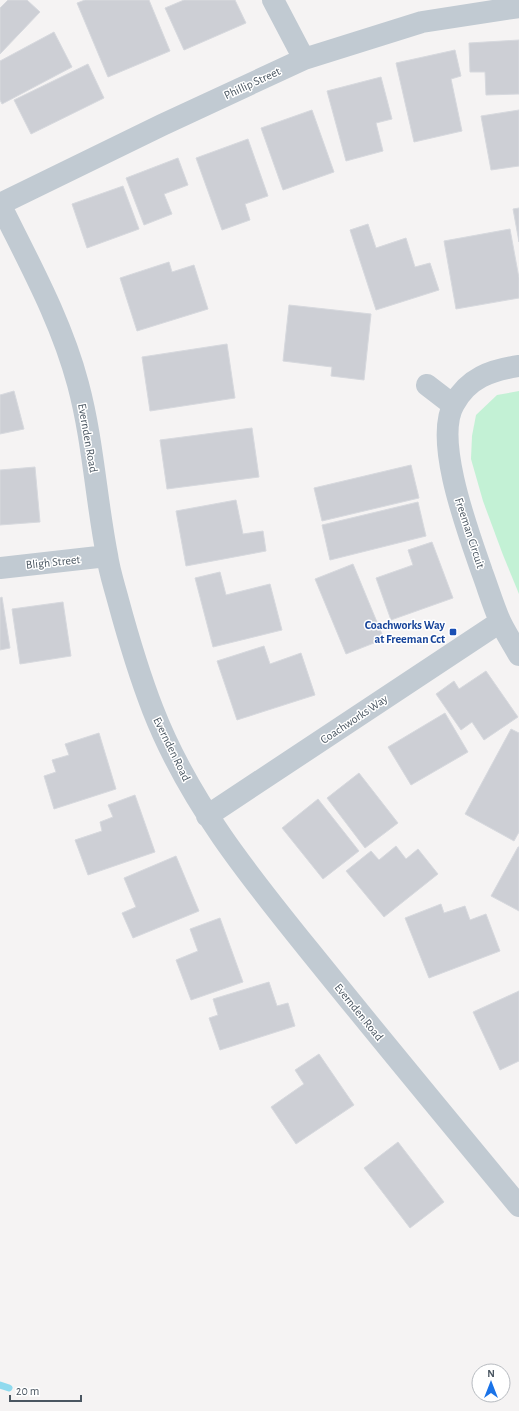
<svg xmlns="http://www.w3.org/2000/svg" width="519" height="1411" viewBox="0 0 519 1411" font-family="'Alegreya Sans',sans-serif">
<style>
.green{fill:#c3f1d5}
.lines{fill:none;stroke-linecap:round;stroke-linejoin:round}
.stream{stroke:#90daee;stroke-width:7}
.building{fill:#cdcfd5;stroke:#d7d9de}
.minor{stroke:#c1cad2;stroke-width:22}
.transit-dot{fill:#1a4fb4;stroke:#fff;stroke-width:1.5}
.labels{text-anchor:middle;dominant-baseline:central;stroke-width:3;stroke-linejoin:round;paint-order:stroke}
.street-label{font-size:12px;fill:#4a5661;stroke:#fff}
.transit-label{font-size:12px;font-weight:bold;fill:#164399;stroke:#fff;text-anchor:end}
</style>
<rect width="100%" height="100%" fill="#f5f3f3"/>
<!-- green -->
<path class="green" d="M 519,391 L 519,594 L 503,555 L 483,501 L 471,459 L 472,436 L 476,415 L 497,395 Z"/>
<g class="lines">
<!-- stream -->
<path class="stream" d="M 0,1385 L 9,1388"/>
</g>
<!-- building -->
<path class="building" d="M 8,0 L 27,0 L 40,12 L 0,54 L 0,8 Z
M 85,0 L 149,0 L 170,51 L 108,77 L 77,3 Z
M 184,0 L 235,0 L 246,23 L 184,50 L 165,8 Z
M 54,32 L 72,67 L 2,104 L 0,100 L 0,61 Z
M 519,40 L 519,94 L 486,95 L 485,72 L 470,72 L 469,43 Z
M 455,50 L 461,76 L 451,79 L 462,131 L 414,142 L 396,63 Z
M 88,64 L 104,98 L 31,134 L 14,100 Z
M 381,77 L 392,119 L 376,123 L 383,151 L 346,161 L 327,91 Z
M 312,110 L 334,172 L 283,190 L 261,128 Z
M 519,110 L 519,166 L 491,170 L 481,116 Z
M 248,139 L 268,196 L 245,204 L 250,220 L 222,230 L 196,158 Z
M 178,158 L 188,185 L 164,194 L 172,214 L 144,225 L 126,178 Z
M 123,186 L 139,229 L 87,248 L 72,204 Z
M 519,208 L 519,242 L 513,209 Z
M 368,224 L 376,248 L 406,238 L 415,267 L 430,263 L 439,290 L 376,310 L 350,230 Z
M 510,229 L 519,278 L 519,298 L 456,309 L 444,241 Z
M 169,262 L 172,272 L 194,265 L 208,309 L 137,331 L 120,278 Z
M 289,305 L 371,314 L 364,380 L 331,376 L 332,367 L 283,361 Z
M 227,344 L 235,398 L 150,411 L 142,357 Z
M 14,391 L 24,429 L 0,434 L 0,395 Z
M 252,428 L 259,477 L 167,489 L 160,440 Z
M 411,465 L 419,498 L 322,521 L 314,488 Z
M 35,467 L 40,522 L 0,525 L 0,470 Z
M 236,500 L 243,534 L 263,531 L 266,551 L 186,566 L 176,511 Z
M 418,502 L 426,536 L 330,560 L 322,525 Z
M 432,542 L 453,598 L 391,620 L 376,578 L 413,565 L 408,550 Z
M 353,564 L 384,639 L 346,654 L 315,579 Z
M 220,572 L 226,595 L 270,584 L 282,630 L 213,647 L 195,578 Z
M 2,597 L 10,648 L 0,650 L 0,598 Z
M 63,602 L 71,656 L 20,664 L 12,609 Z
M 264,646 L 270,664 L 301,653 L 315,695 L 237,720 L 217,661 Z
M 486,671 L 518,717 L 484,740 L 472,722 L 461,730 L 436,694 L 454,681 L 459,689 Z
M 445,713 L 468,752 L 411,785 L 388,747 Z
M 511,729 L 519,733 L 519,832 L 514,841 L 465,814 Z
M 99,733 L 116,789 L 54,809 L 44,776 L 56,772 L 52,760 L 69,755 L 65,744 Z
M 359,773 L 398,823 L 365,848 L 327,798 Z
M 135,795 L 155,852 L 88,875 L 75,840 L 102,831 L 100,822 L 113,817 L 108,805 Z
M 318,799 L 359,851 L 323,879 L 282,828 Z
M 396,846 L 406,859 L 418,849 L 438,874 L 384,917 L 346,871 L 371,851 L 379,860 Z
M 518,847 L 519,847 L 519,911 L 491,896 Z
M 176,856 L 199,911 L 133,938 L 122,913 L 136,907 L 124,878 Z
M 441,904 L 444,913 L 465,906 L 470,920 L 486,914 L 500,951 L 429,978 L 405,918 Z
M 220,918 L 243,982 L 191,1000 L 176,960 L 198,951 L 190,929 Z
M 269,982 L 277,1006 L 288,1003 L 295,1026 L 220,1050 L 209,1018 L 218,1015 L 213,999 Z
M 519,991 L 519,1061 L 500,1070 L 473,1012 Z
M 319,1054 L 354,1105 L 296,1144 L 271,1107 L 304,1084 L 295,1070 Z
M 398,1142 L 444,1202 L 410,1228 L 364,1168 Z"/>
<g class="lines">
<!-- minor -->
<path class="minor" d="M 273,0 L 304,59
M 0,204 C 29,263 61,320 78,384 C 93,440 96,499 107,555 C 109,570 114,585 118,600 C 128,637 139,674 153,710 C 190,805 254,882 317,960 C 384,1043 451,1124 519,1206
M 0,204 L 162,125 L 304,59 L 422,22 L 519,7
M 519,366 C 491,370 468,378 454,404 C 433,440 469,534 482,572 C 488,588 493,605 500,621 C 505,632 513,644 519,655
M 427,385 L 453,405
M 0,568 L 107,556
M 207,816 L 500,622"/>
</g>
<!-- markers -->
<rect class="transit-dot" x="449" y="628" width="8" height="8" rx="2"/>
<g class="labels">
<!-- street labels -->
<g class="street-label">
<text transform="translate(252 83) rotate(-25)">Phillip Street</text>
<text transform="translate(88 438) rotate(80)">Evernden Road</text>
<text transform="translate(470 533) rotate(72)">Freeman Circuit</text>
<text transform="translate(53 562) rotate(-6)">Bligh Street</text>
<text transform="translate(354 719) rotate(-34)">Coachworks Way</text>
<text transform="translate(172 749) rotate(64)">Evernden Road</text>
<text transform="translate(359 1012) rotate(51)">Evernden Road</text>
</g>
<!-- transit labels -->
<g class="transit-label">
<text x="445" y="625">Coachworks Way<tspan x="445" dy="14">at Freeman Cct</tspan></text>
</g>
</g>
<!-- north arrow -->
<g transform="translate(491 1383)"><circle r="19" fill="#ffffff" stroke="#b7bbc0"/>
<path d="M0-3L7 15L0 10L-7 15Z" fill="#1a73e8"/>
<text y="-6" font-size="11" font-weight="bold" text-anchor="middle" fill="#4a5661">N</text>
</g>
<!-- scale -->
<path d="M10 1395v6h71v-6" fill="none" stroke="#4a5661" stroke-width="2"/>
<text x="16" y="1395" font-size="12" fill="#4a5661" stroke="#ffffff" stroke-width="3" paint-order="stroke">20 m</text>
</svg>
